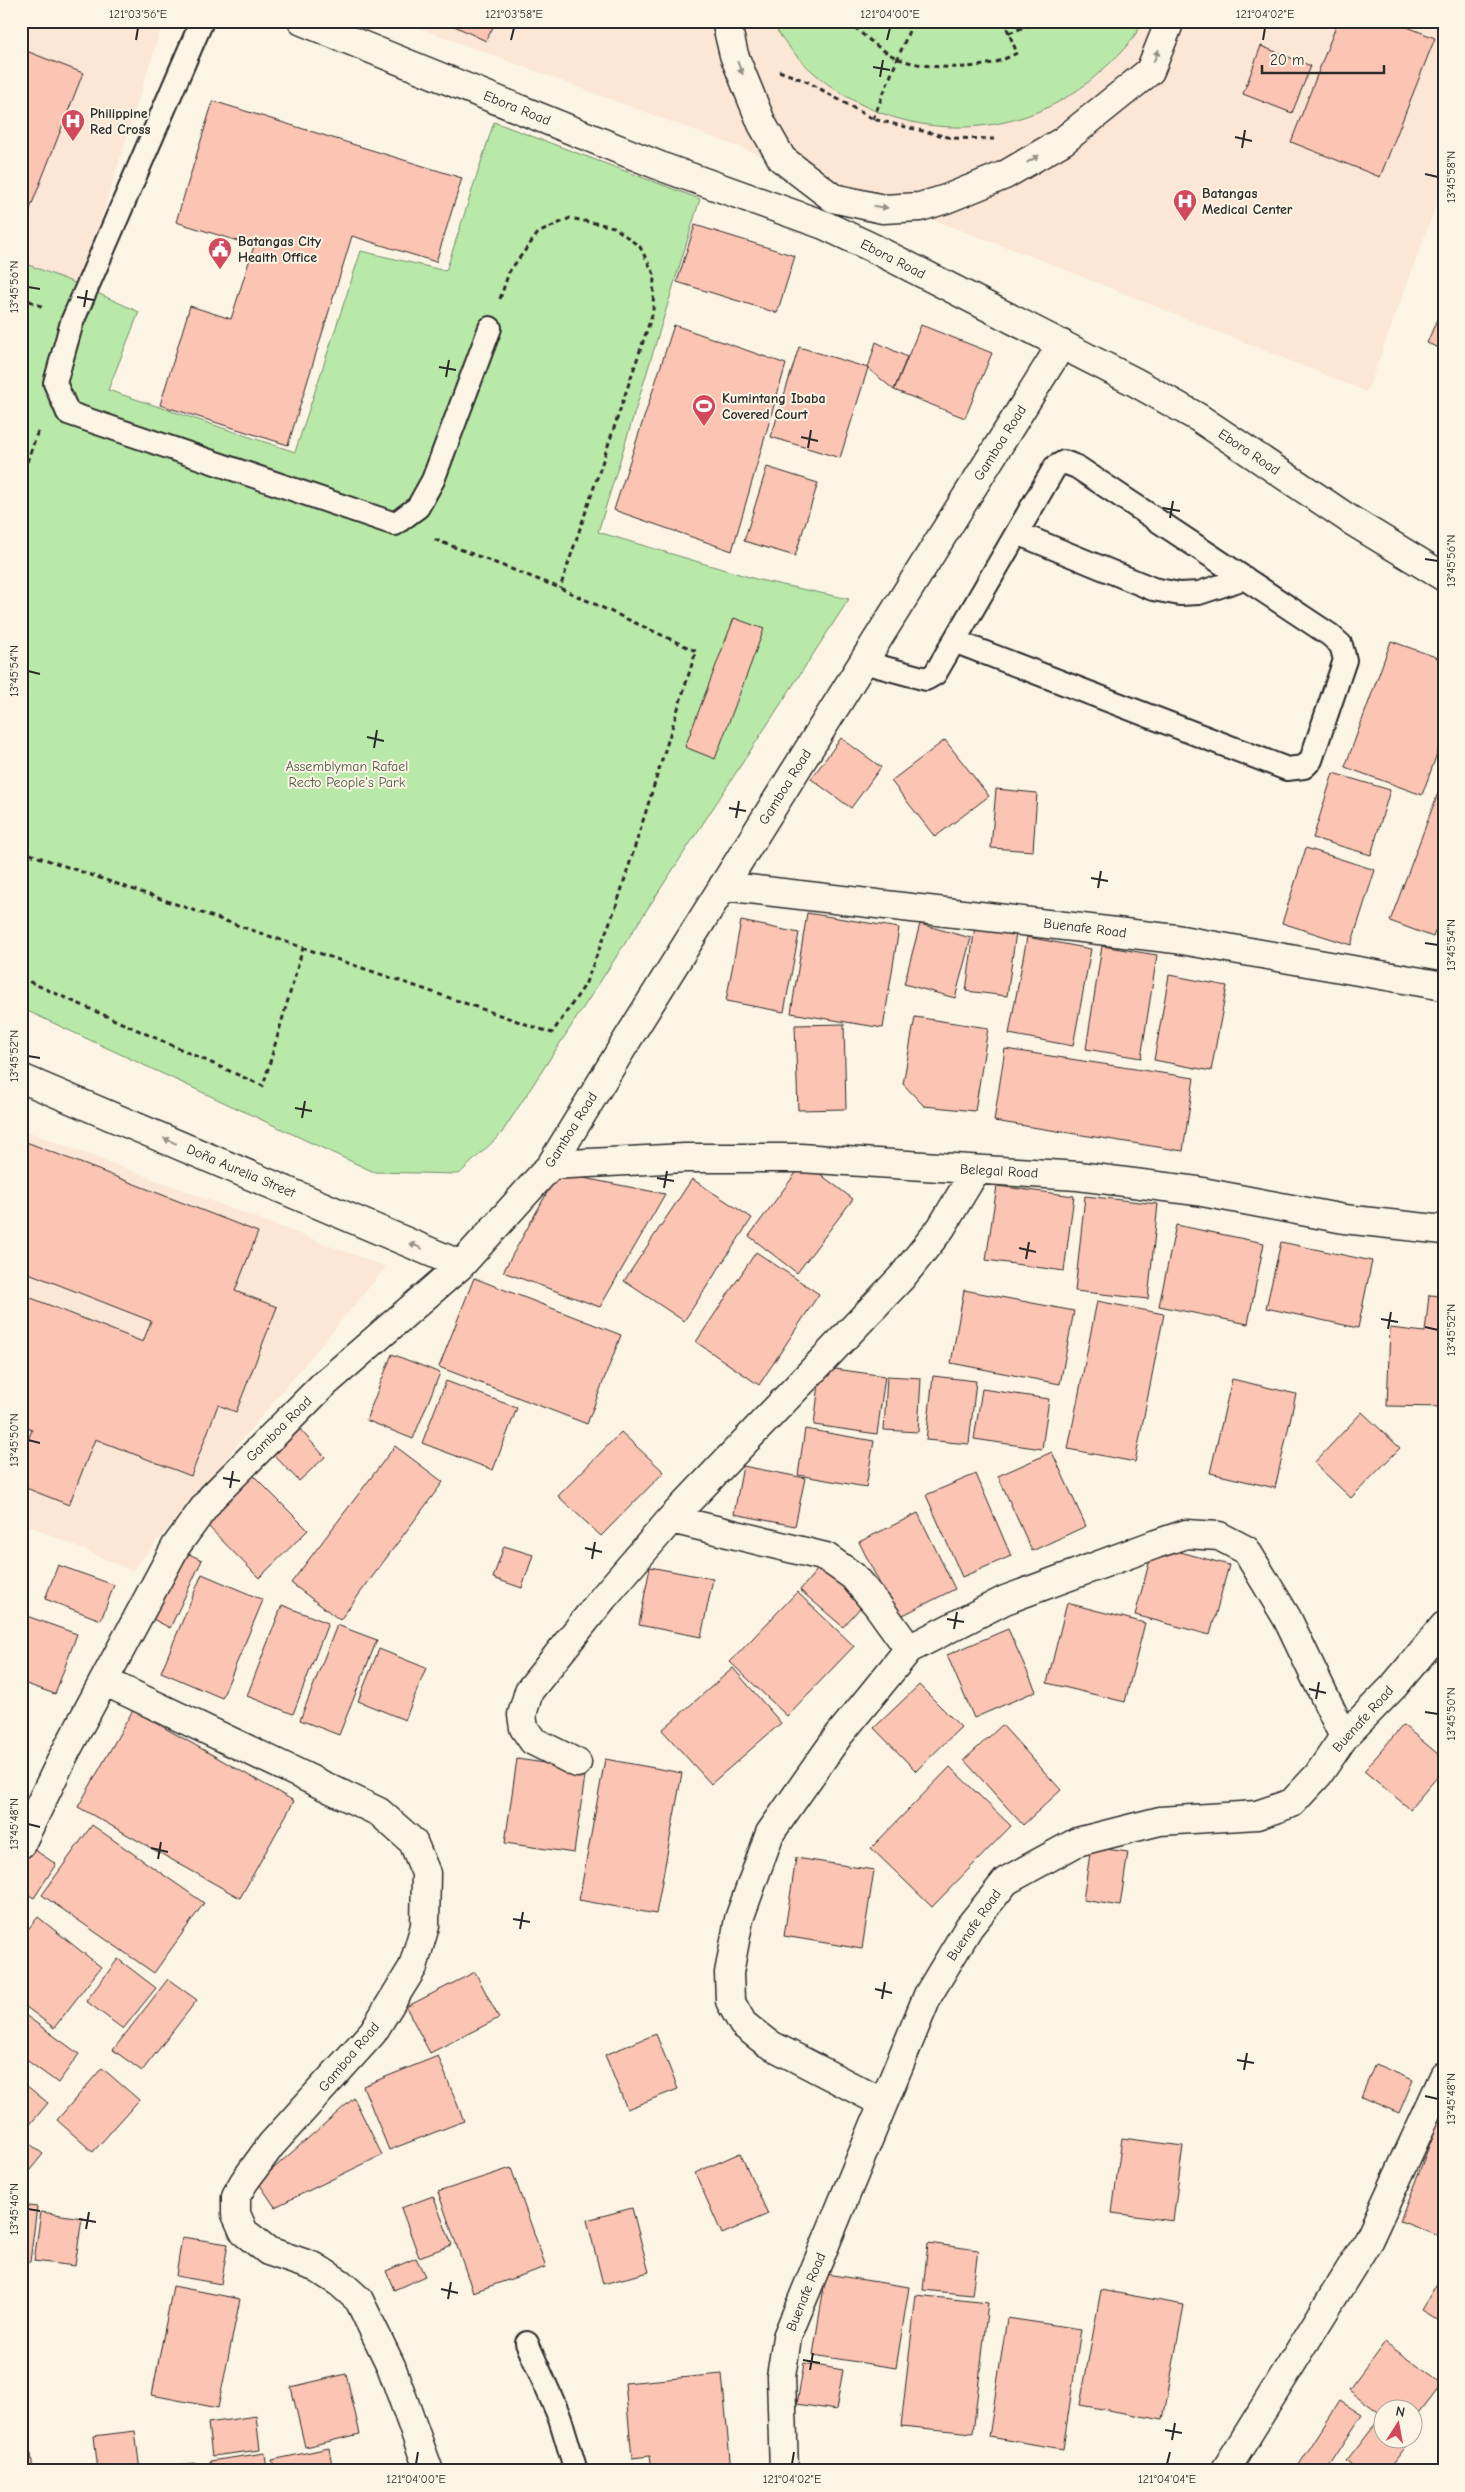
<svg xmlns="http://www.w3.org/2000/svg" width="1465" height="2492" viewBox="0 0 1465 2492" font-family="'Comic Neue',sans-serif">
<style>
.built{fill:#fce6d6}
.green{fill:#b9e9a8;stroke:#728a6a}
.building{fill:#fcc4b2;stroke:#2b2b2b}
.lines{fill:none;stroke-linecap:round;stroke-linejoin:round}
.lane-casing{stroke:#2b2b2b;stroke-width:26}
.street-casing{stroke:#2b2b2b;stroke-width:31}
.path{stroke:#2b2b2b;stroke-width:3;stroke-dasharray:5 4;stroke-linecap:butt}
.lane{stroke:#fcf5e5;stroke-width:22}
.street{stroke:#fcf5e5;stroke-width:28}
.oneway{fill:#949088}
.ticks{fill:none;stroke:#2b2b2b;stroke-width:2}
.labels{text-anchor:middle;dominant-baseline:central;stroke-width:4;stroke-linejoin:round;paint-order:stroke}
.street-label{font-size:14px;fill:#2b2b2b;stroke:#fcf5e5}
.poi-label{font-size:14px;font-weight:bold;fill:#2b2b2b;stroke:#fcf5e5;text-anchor:start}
.park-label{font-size:14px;fill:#4e5a4a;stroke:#fcf5e5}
.neatline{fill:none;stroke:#2b2b2b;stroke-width:2}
.ticks-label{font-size:12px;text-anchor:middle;fill:#2b2b2b}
</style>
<rect width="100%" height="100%" fill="#fcf5e5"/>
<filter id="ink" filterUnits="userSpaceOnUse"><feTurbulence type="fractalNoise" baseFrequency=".02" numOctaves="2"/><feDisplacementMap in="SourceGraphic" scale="10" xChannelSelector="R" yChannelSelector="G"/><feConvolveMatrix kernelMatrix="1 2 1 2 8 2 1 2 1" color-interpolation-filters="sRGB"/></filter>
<g filter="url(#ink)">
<!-- built -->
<path class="built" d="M 21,21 L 163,22 L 80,285 L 21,262 Z
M 401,21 L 1444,21 L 1444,184 L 1367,392 L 1041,260 Z
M 21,1129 L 386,1267 L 132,1571 L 21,1522 Z"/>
<!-- green -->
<path class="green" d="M 771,21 L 1143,21 C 1134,41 1115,59 1099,73 C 999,164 839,136 771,21 Z
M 494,122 L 700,199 L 598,532 L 759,580 L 849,599 L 501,1134 L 459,1174 L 374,1172 L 21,1008 L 21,262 L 80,285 L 139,312 L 108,390 L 295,452 L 361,251 L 446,271 Z"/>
<!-- building -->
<path class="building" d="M 444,21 L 496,21 L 486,41 Z
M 1338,21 L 1392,21 L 1435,38 L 1380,177 L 1291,142 Z
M 1261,46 L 1311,66 L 1292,113 L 1243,94 Z
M 21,49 L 83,73 L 21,232 Z
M 213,101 L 462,178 L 436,262 L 352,236 L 288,445 L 160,405 L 190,306 L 231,319 L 254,246 L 176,222 Z
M 695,225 L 795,256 L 777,313 L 677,282 Z
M 1444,303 L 1444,350 L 1427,343 Z
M 674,325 L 786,364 L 732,551 L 614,510 Z
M 921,325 L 992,353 L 965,418 L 894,390 Z
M 876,342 L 907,357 L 894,390 L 868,368 Z
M 799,347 L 868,368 L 840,458 L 771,437 Z
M 767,467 L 818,483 L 795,556 L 744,541 Z
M 734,618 L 764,629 L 715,759 L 685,747 Z
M 1391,641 L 1444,660 L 1444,735 L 1422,795 L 1345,767 Z
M 841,738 L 881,767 L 851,808 L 811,779 Z
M 945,740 L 989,796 L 935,837 L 891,781 Z
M 1333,773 L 1390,790 L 1371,855 L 1313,838 Z
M 996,789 L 1037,793 L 1033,851 L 991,848 Z
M 1438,793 L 1444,795 L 1444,907 L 1433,937 L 1390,921 Z
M 1306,848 L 1375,870 L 1351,945 L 1282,923 Z
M 807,913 L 899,928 L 883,1028 L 791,1013 Z
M 741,921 L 799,933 L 784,1012 L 726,1001 Z
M 920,924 L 971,938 L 955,998 L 904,984 Z
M 975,926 L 1016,932 L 1007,996 L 966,991 Z
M 1027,937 L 1091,949 L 1073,1046 L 1009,1034 Z
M 1102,946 L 1157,955 L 1141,1058 L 1086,1049 Z
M 1169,975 L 1227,986 L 1211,1071 L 1154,1060 Z
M 915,1017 L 988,1028 L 975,1111 L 924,1106 L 903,1084 Z
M 844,1024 L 846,1109 L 798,1110 L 795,1025 Z
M 1005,1049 L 1194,1078 L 1183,1151 L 994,1121 Z
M 21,1140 L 258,1232 L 235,1291 L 277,1307 L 236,1412 L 218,1405 L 191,1476 L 95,1439 L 69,1505 L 21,1486 L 21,1458 L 32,1430 L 21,1426 L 21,1294 L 143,1342 L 151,1321 L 21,1270 Z
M 804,1162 L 853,1199 L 797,1273 L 749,1236 Z
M 558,1173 L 665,1194 L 600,1307 L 503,1272 Z
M 692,1179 L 752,1218 L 684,1321 L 624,1281 Z
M 997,1186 L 1074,1196 L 1064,1271 L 986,1260 Z
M 1085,1196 L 1158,1204 L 1148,1299 L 1075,1291 Z
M 1176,1225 L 1264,1243 L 1248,1324 L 1159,1306 Z
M 1281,1242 L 1372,1261 L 1358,1328 L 1266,1308 Z
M 756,1252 L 819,1294 L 759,1385 L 696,1342 Z
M 474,1278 L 621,1335 L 587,1424 L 439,1367 Z
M 964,1290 L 1074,1311 L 1060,1384 L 951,1363 Z
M 1429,1295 L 1444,1296 L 1444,1407 L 1387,1406 L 1390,1328 L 1425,1332 Z
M 1097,1301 L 1164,1314 L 1135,1462 L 1068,1449 Z
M 392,1354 L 440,1373 L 413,1439 L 366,1420 Z
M 821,1367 L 885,1376 L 877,1434 L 814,1425 Z
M 887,1376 L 921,1378 L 918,1432 L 884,1430 Z
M 933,1376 L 976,1381 L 969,1444 L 926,1440 Z
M 1232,1379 L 1296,1394 L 1275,1488 L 1210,1473 Z
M 446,1381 L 517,1408 L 493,1470 L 422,1443 Z
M 982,1389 L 1049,1399 L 1042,1449 L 974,1439 Z
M 1362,1412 L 1400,1448 L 1351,1498 L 1314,1463 Z
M 296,1425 L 325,1457 L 299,1481 L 269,1450 Z
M 805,1429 L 874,1441 L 866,1487 L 798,1475 Z
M 621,1432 L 664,1472 L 601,1536 L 558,1496 Z
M 395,1446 L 443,1482 L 340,1620 L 291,1583 Z
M 1052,1452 L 1086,1526 L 1032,1551 L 998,1476 Z
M 743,1466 L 805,1478 L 795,1526 L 734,1514 Z
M 248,1470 L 308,1530 L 259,1578 L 200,1518 Z
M 976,1474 L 1011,1556 L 962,1577 L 926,1495 Z
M 918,1513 L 955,1589 L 897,1618 L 859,1542 Z
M 1154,1545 L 1229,1565 L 1210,1635 L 1135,1615 Z
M 504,1546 L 533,1555 L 522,1588 L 493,1578 Z
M 180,1550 L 202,1560 L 170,1628 L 147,1616 Z
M 824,1562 L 868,1599 L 843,1627 L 800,1590 Z
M 58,1565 L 114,1585 L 101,1620 L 45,1599 Z
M 650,1567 L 713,1579 L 701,1637 L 639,1625 Z
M 202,1574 L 263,1600 L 222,1698 L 161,1672 Z
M 797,1592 L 854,1646 L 787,1716 L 730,1662 Z
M 1067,1603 L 1145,1623 L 1125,1702 L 1047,1683 Z
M 282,1605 L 328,1623 L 293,1714 L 247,1696 Z
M 21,1614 L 77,1634 L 55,1694 L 21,1682 Z
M 337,1625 L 377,1640 L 339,1735 L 300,1720 Z
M 1008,1629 L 1036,1691 L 974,1718 L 947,1655 Z
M 379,1649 L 426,1668 L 405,1720 L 358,1701 Z
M 733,1668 L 781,1723 L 711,1784 L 662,1730 Z
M 919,1685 L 961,1727 L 916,1771 L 874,1728 Z
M 133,1710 L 294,1801 L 240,1898 L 78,1807 Z
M 1002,1725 L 1061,1790 L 1023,1825 L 964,1760 Z
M 1403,1725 L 1444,1759 L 1444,1769 L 1410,1809 L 1364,1771 Z
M 517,1759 L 586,1769 L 574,1853 L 505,1843 Z
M 605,1759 L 682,1773 L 656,1914 L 579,1900 Z
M 950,1767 L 1011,1826 L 932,1907 L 871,1848 Z
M 92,1825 L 204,1903 L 154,1973 L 42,1895 Z
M 30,1847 L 56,1864 L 34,1898 L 21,1890 L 21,1861 Z
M 1091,1847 L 1128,1852 L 1120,1906 L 1083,1900 Z
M 796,1858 L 874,1870 L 862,1949 L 784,1936 Z
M 38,1917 L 101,1967 L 54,2028 L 21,2003 L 21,1938 Z
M 118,1959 L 156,1988 L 123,2029 L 86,2001 Z
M 475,1972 L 499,2018 L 430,2053 L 406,2007 Z
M 168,1979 L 197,2000 L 142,2071 L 113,2050 Z
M 21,2012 L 79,2054 L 58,2083 L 21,2056 Z
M 656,2034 L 678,2089 L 627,2109 L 605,2055 Z
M 438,2056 L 464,2121 L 389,2150 L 363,2086 Z
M 1375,2064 L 1413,2080 L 1399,2113 L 1361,2097 Z
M 102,2068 L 139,2100 L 93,2152 L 57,2120 Z
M 21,2081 L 48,2103 L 27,2128 L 21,2124 Z
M 354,2098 L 382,2155 L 275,2207 L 258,2182 Z
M 1443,2110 L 1444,2111 L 1444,2238 L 1400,2221 Z
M 21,2137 L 43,2154 L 21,2181 Z
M 1122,2138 L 1183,2146 L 1173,2221 L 1112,2213 Z
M 740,2153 L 768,2214 L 722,2234 L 695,2173 Z
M 511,2168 L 546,2267 L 473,2292 L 438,2192 Z
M 433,2196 L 452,2245 L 419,2257 L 401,2208 Z
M 21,2205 L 37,2207 L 30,2262 L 21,2262 Z
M 632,2208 L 649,2272 L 603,2284 L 587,2220 Z
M 41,2212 L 82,2218 L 75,2266 L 34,2261 Z
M 182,2237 L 228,2244 L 221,2284 L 176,2276 Z
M 928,2243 L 978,2250 L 972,2295 L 923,2290 Z
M 416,2258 L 425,2276 L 394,2290 L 386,2271 Z
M 1444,2272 L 1444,2324 L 1421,2310 Z
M 826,2274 L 909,2287 L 896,2368 L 813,2355 Z
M 173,2286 L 240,2299 L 218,2408 L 152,2395 Z
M 1101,2290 L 1184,2305 L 1163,2420 L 1080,2405 Z
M 916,2295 L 988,2303 L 973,2433 L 901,2426 Z
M 1007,2318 L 1081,2329 L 1063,2449 L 989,2437 Z
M 1385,2342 L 1441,2384 L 1412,2422 L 1412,2410 L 1382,2410 L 1382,2415 L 1349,2390 Z
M 804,2363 L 843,2370 L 836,2410 L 797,2404 Z
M 346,2374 L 360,2434 L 305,2447 L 291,2387 Z
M 722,2374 L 731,2471 L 652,2471 L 650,2456 L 632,2458 L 625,2383 Z
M 1340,2401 L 1362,2415 L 1326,2471 L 1295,2471 Z
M 256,2416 L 260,2450 L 212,2456 L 208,2423 Z
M 1378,2421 L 1382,2424 L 1382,2440 L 1402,2440 L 1408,2444 L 1387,2471 L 1359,2471 L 1347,2461 Z
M 135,2431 L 140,2471 L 98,2471 L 94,2436 Z
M 329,2448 L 333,2471 L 275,2471 L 272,2460 Z
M 265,2453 L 267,2471 L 212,2471 L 210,2461 Z
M 31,2454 L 33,2471 L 21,2471 L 21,2455 Z
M 195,2463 L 197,2471 L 166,2471 L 165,2467 Z"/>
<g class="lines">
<!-- lane casing -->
<g class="lane-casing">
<path id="lane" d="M 202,21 L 72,322 L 55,383 L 68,413 L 395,524 L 418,507 L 433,480 L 490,328
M 1017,533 L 1153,589 L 1180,594 L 1199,593 L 1245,578
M 863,662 L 926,679 L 935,674 L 1055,467 L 1064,462 L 1077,467 L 1330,635 L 1341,645 L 1345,660 L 1311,760 L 1304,767 L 1287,769 L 954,641
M 527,2343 L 560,2418 L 576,2471"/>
</g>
<!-- street casing -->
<g class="street-casing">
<path id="street" d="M 302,21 L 665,168 L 824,225 L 873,248 L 1135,382 L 1199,418 L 1352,521 L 1444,577
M 726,21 L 734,55 L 762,124 L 782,159 L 833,198 L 883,209 L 920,207 L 946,199 L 1005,175 L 1063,141 L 1150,71 L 1170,21
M 723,886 L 1176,939 L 1444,986
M 21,1078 L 461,1265
M 551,1165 L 685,1158 L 800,1158 L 1078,1176 L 1197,1191 L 1344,1219 L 1444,1230
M 671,1519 L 826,1557 L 853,1576 L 878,1606 L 909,1649
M 104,1681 L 379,1812 L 413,1842 L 426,1873 L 425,1926 L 413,1967 L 373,2032 L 271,2145 L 244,2182 L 236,2196 L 236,2214 L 244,2232 L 268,2251 L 315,2267 L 340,2283 L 359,2300 L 391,2366 L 429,2471
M 577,1763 L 533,1741 L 524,1728 L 522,1715 L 529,1691 L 603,1598 L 671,1519 L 902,1277 L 941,1228 L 976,1170
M 21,1844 L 64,1755 L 176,1546 L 212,1497 L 322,1386 L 461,1265 L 551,1165 L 627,1040 L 1062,344
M 883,2103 L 767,2043 L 743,2024 L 730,2001 L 729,1973 L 739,1919 L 770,1833 L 839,1735 L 909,1649 L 1005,1600 L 1156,1544 L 1186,1534 L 1219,1536 L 1246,1550 L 1287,1618 L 1344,1737
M 784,2471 L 781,2377 L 787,2337 L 928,1995 L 969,1927 L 1006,1881 L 1077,1842 L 1160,1821 L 1257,1815 L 1292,1803 L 1318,1775 L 1344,1737 L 1394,1686 L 1444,1626
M 1225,2471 L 1369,2239 L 1444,2076"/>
</g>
<!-- path -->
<path class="path" d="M 848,21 C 863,35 878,49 897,58 C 922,69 970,70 996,62 C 1003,60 1011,56 1017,53 L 1004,21
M 1009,33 L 1040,21
M 779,71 L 808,82 L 873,119 L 952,138 L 994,139
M 873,119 L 913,21
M 21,297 L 43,307
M 500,299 L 509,272 L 538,233 L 570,218 L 614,227 L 640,247 L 654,274 L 653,312 L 560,588
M 21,479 L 39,428
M 21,851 L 552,1033 L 585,985 L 617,904 L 696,651 L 560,588 L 431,538
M 21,978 L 263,1086 L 303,948"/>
<!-- lane -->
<use href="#lane" class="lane"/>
<!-- street -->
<use href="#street" class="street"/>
</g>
<!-- one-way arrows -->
<defs><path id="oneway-solid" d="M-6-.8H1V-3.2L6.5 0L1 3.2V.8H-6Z" transform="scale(1.25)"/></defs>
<g class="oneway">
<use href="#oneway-solid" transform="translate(1156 56) rotate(-68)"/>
<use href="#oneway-solid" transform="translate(740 68) rotate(68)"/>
<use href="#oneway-solid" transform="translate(1033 159) rotate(-31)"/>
<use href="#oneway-solid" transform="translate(881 207) rotate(7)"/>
<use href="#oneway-solid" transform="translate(170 1141) rotate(-157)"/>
<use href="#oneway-solid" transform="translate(416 1246) rotate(-157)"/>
</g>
</g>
<!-- ticks -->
<path class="ticks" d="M 136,40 L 138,28M 511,40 L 514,28M 887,40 L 890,28M 1263,40 L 1265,28M 873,67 L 890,70M 880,77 L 883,60M 1235,137 L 1252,141M 1242,148 L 1245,130M 1425,174 L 1438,177M 28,287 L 40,289M 77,297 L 94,300M 84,307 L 87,290M 439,367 L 456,370M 446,377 L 449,360M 801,437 L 818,441M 808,448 L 811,430M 1163,508 L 1180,511M 1170,518 L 1173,501M 1425,559 L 1438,561M 28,671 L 40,674M 367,737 L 384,741M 374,748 L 377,730M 729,808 L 746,811M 736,818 L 739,801M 1091,878 L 1108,881M 1098,888 L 1101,871M 1425,943 L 1438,945M 28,1056 L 40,1058M 295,1108 L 312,1111M 302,1118 L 305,1101M 657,1178 L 674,1181M 664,1188 L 667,1171M 1019,1248 L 1036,1252M 1026,1259 L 1029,1242M 1381,1319 L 1398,1322M 1425,1327 L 1438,1330M 1388,1329 L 1391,1312M 28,1440 L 40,1443M 223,1478 L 240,1481M 230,1488 L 233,1471M 585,1548 L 602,1552M 592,1559 L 595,1542M 947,1619 L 964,1622M 954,1629 L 957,1612M 1309,1689 L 1326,1693M 1316,1699 L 1319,1682M 1425,1712 L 1438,1714M 28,1824 L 40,1827M 151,1848 L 168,1852M 158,1859 L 161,1842M 513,1919 L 530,1922M 520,1929 L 523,1912M 875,1989 L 892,1993M 882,1999 L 885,1982M 1237,2060 L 1254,2063M 1244,2070 L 1247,2053M 1425,2096 L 1438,2099M 28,2209 L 40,2211M 79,2219 L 96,2222M 86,2229 L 89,2212M 441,2289 L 458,2293M 448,2299 L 451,2282M 803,2360 L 820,2363M 810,2370 L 813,2353M 1165,2430 L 1182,2433M 1172,2440 L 1175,2423M 416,2464 L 418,2452M 792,2464 L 794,2452M 1167,2464 L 1170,2452"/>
<!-- icons -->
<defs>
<g id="hospital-pin" transform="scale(1.25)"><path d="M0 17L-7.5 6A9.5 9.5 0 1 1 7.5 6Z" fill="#d1495b" stroke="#fcf5e5"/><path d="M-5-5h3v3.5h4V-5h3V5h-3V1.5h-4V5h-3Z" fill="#fff"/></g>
<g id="civic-pin" transform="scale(1.25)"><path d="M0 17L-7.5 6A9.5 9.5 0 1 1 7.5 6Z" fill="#d1495b" stroke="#fcf5e5"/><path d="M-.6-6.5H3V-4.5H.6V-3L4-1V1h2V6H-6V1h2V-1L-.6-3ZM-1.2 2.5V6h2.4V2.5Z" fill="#fff"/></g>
<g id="stadium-pin" transform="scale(1.25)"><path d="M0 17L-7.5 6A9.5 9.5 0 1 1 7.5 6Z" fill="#d1495b" stroke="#fcf5e5"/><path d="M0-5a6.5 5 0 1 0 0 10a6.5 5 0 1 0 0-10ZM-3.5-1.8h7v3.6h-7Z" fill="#fff"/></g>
</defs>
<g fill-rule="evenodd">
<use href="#hospital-pin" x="73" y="121"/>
<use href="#hospital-pin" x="1185" y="201"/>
<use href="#civic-pin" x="220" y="249"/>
<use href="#stadium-pin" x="704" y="406"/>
</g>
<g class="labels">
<!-- street labels -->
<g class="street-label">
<text transform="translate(517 108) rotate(22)">Ebora Road</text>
<text transform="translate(893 259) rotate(27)">Ebora Road</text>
<text transform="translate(1000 443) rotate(-58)">Gamboa Road</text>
<text transform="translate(1249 452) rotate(34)">Ebora Road</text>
<text transform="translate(785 787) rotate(-58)">Gamboa Road</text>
<text transform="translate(1085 928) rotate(7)">Buenafe Road</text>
<text transform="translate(571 1130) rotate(-58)">Gamboa Road</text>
<text transform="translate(241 1171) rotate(23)">Doña Aurelia Street</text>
<text transform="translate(999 1171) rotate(3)">Belegal Road</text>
<text transform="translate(279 1429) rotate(-45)">Gamboa Road</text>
<text transform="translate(1363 1719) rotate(-48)">Buenafe Road</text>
<text transform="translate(974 1925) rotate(-55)">Buenafe Road</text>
<text transform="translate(349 2057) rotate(-50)">Gamboa Road</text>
<text transform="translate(806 2292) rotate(-68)">Buenafe Road</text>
</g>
<!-- poi labels -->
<g class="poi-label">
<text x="90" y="113">Philippine<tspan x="90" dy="16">Red Cross</tspan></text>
<text x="1202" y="193">Batangas<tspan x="1202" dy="16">Medical Center</tspan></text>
<text x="238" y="241">Batangas City<tspan x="238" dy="16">Health Office</tspan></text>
<text x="722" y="398">Kumintang Ibaba<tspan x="722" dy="16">Covered Court</tspan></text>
</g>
<!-- park labels -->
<g class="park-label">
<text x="347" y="766">Assemblyman Rafael<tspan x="347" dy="16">Recto People's Park</tspan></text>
</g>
</g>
<!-- margin -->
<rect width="1465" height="2492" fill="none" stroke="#fcf5e5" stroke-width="55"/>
<!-- north arrow -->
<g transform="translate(1398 2424) rotate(11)"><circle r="24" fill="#fcf5e5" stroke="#a8a49b"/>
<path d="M0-4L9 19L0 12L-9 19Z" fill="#d1495b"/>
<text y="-8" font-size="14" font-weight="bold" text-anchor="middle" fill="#2b2b2b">N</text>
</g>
<!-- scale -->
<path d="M1262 65v8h122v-8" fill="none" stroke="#2b2b2b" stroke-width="2.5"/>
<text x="1270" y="65" font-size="15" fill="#2b2b2b" stroke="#fcf5e5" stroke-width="4" paint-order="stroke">20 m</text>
<rect x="28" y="28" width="1410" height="2436" class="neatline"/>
<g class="ticks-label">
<text x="138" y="18">121°03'56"E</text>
<text x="514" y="18">121°03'58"E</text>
<text x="890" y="18">121°04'00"E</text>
<text x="1265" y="18">121°04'02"E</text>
<text transform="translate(1451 177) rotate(-90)" y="4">13°45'58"N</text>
<text transform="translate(14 287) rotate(-90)" y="4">13°45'56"N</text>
<text transform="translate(1451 561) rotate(-90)" y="4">13°45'56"N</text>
<text transform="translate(14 671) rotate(-90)" y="4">13°45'54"N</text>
<text transform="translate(1451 945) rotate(-90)" y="4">13°45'54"N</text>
<text transform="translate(14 1056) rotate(-90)" y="4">13°45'52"N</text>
<text transform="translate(1451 1330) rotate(-90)" y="4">13°45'52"N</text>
<text transform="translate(14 1440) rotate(-90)" y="4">13°45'50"N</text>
<text transform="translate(1451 1714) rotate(-90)" y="4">13°45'50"N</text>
<text transform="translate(14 1824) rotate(-90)" y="4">13°45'48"N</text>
<text transform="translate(1451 2099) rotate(-90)" y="4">13°45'48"N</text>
<text transform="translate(14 2209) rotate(-90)" y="4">13°45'46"N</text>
<text x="416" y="2483">121°04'00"E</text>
<text x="792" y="2483">121°04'02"E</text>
<text x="1167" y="2483">121°04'04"E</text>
</g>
</svg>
